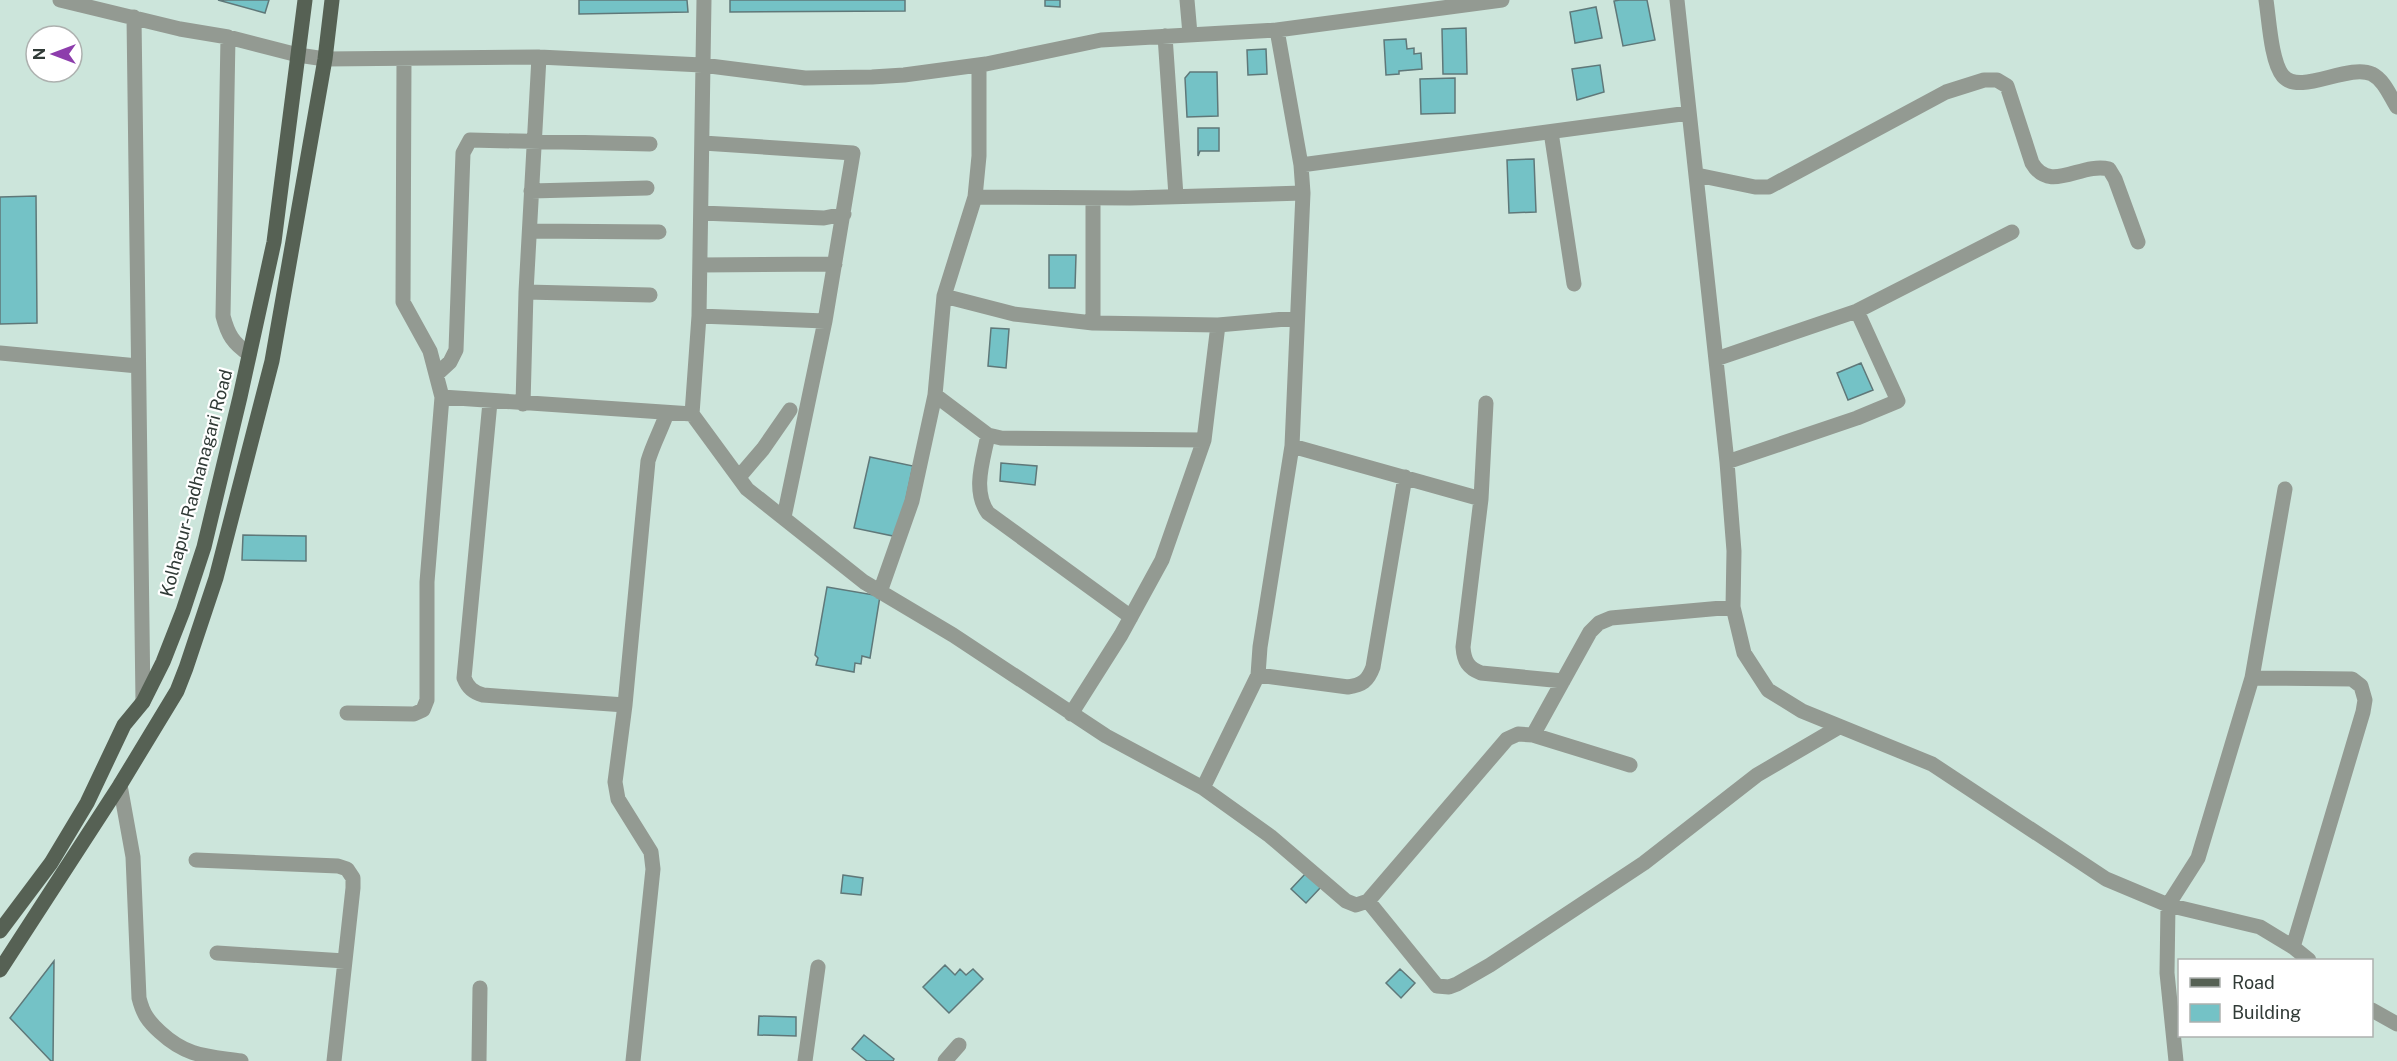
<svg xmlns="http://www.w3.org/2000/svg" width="2397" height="1061" viewBox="0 0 2397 1061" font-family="'Public Sans',sans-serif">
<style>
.building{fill:#74c2c6;stroke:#5f7879;stroke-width:1.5}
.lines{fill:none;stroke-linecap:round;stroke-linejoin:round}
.minor{stroke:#939a92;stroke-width:15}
.major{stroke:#566154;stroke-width:15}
.labels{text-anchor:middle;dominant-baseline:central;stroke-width:4.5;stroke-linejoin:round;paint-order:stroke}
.street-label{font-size:18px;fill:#313b37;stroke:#fff}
</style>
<rect width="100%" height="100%" fill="#cce5db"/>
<!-- building -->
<path class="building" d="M 218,0 L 269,0 L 265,13 Z
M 579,0 L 687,0 L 688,12 L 579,14 Z
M 730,0 L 905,0 L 905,11 L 730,12 Z
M 1045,0 L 1060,0 L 1060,7 L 1045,6 Z
M 1620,0 L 1647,0 L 1655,40 L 1623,46 L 1614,1 Z
M 1596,7 L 1602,38 L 1575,43 L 1570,12 Z
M 1466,28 L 1467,74 L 1443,74 L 1442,29 Z
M 1406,39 L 1407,49 L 1414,48 L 1414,54 L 1421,53 L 1422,69 L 1399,71 L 1399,74 L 1386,75 L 1384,40 Z
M 1266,49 L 1267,74 L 1248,75 L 1247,50 Z
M 1600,65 L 1604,92 L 1577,100 L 1572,69 Z
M 1190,72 L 1217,72 L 1218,116 L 1187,117 L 1185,78 Z
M 1455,78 L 1455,113 L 1421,114 L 1420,79 Z
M 1198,128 L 1219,128 L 1219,151 L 1200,151 L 1198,156 Z
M 1534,159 L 1536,212 L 1509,213 L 1507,160 Z
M 36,196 L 37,323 L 0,324 L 0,197 Z
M 1049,255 L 1076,255 L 1075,288 L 1049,288 Z
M 991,328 L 1009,329 L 1006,368 L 988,366 Z
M 1861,363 L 1873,390 L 1848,400 L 1837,373 Z
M 870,457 L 913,466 L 898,537 L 854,528 Z
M 1001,463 L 1037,466 L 1035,485 L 1000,481 Z
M 243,535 L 306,536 L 306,561 L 242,560 Z
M 827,587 L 880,596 L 870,658 L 862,656 L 861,664 L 855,663 L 854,672 L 816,665 L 818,658 L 815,655 Z
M 1306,873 L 1321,887 L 1306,903 L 1291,889 Z
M 843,875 L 863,878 L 861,895 L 841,893 Z
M 54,961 L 53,1061 L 51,1061 L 10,1018 Z
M 945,965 L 955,975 L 960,969 L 966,975 L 973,969 L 983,979 L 949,1013 L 923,987 Z
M 1400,969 L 1415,983 L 1401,998 L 1386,983 Z
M 759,1016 L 796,1017 L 796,1036 L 758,1035 Z
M 864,1035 L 894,1059 L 893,1061 L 867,1061 L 852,1049 Z"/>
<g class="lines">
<!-- minor -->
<path class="minor" d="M 60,0 L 180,29 L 228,37 L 298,55 L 325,59 L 539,57 L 702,65 L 805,78 L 872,77 L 904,75 L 986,64 L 1101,40 L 1277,30 L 1502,0
M 704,0 L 699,316 L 692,414 L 747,489 L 864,582 L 953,635 L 1106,736 L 1203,788 L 1270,836 L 1346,901 L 1356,905 L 1368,901 L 1507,739 L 1518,734 L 1533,735 L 1630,765
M 1187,0 L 1190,34
M 1677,0 L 1727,462 L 1734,551 L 1733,607 L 1744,653 L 1768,690 L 1802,711 L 1932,764 L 2106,879 L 2168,905 L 2260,927 L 2293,947 L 2309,960
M 2266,0 C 2269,19 2271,62 2283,76 C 2300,96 2348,63 2372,74 C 2384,80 2390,96 2397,107
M 134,17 L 143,702
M 1165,36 L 1176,196
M 228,37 L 223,316 C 228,335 233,343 249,354
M 404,59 L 403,302 L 430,351 L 442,397
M 1551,132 L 1574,284
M 703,143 L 853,153 L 825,321 L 784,517
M 1301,165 L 1689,113
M 1697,175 L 1755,187 L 1769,187 L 1946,92 L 1984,80 L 1997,80 L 2007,86 L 2032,163 C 2050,194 2081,162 2109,169 L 2115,179 L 2138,242
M 531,191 L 647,188
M 975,197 L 1130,198 L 1303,193
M 1093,198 L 1093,323
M 701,213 L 824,218 L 844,214
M 530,231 L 659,232
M 700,265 L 835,264
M 526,292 L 650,295
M 944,296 L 1014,314 L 1093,323 L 1218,325
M 699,316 L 825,321
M 0,353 L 138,366
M 1716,359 L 1857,311 L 2012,232
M 437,374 L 450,362 L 456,350 L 463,153 L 470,140 L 650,144
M 935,395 L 988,435 L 1001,438 L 1204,440
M 490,402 L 464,678 C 468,688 473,692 483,695 L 625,705
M 1486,403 L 1481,499 L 1463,647 C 1464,661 1468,668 1481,673 L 1563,681
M 523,404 L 526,292 L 539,57
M 988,435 C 983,461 972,490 988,513 L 1131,617
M 1292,446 L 1481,499
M 1727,462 L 1857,418 L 1898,401 L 1857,311
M 739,477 L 763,449 L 790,410
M 880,592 L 912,501 L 935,395 L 944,296 L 975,197 L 979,156 L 979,65
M 1258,675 L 1348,687 C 1362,685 1368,681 1373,667 L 1405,477
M 2252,678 L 2352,679 L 2361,686 L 2365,700 L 2363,712 L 2293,947
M 347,713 L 414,714 L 423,710 L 427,700 L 427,582 L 442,397 L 692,414
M 1071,714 L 1121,635 L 1162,560 L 1204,440 L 1218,325 L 1297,318
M 1533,735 L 1590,632 L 1599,623 L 1611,618 L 1733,607
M 120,785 L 133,857 L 139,998 C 143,1014 148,1021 160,1032 C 187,1057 207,1056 241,1061
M 1203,788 L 1258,675 L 1260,647 L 1292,446 L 1303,193 L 1301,165 L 1277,30
M 196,860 L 338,866 L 347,869 L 353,878 L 353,888 L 334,1061
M 1368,901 L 1437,986 L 1449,987 L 1457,984 L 1490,965 L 1644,863 L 1757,775 L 1839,727
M 217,953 L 345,961
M 2372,1010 L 2397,1024
M 479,1061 L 480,988
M 633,1061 L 653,869 L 651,852 L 618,799 L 615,782 L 625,705 L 648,461 C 653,444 661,430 667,413
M 805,1061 L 818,967
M 945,1061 L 959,1045
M 2176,1061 L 2167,973 L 2168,905 L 2198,858 L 2252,678 L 2285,489"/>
<!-- major -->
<path class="major" d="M 0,931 L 51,863 L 87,803 L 124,725 L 143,702 L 163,662 L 183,611 L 204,547 L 240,397 L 274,242 L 305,0
M 0,970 L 120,785 L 177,691 L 186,668 L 216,578 L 272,361 L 325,59 L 332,0"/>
</g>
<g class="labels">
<!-- street labels -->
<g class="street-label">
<text transform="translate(196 483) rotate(-75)">Kolhapur-Radhanagari Road</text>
</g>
</g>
<!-- legend -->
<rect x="2178" y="959" width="195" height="78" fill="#ffffff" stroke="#adb1af" stroke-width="1.5"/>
<rect x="2190" y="978" width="30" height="9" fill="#566154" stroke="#adb1af" stroke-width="1.5"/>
<text x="2232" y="989" font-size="18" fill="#313b37">Road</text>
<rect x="2190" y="1004" width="30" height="18" fill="#74c2c6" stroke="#adb1af" stroke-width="1.5"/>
<text x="2232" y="1019" font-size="18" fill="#313b37">Building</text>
<!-- north arrow -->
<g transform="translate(54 54) rotate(270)"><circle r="28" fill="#ffffff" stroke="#adb1af" stroke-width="1.5"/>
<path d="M0-4.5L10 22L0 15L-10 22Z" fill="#8d3dac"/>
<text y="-9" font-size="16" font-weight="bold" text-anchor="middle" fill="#313b37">N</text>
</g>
</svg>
